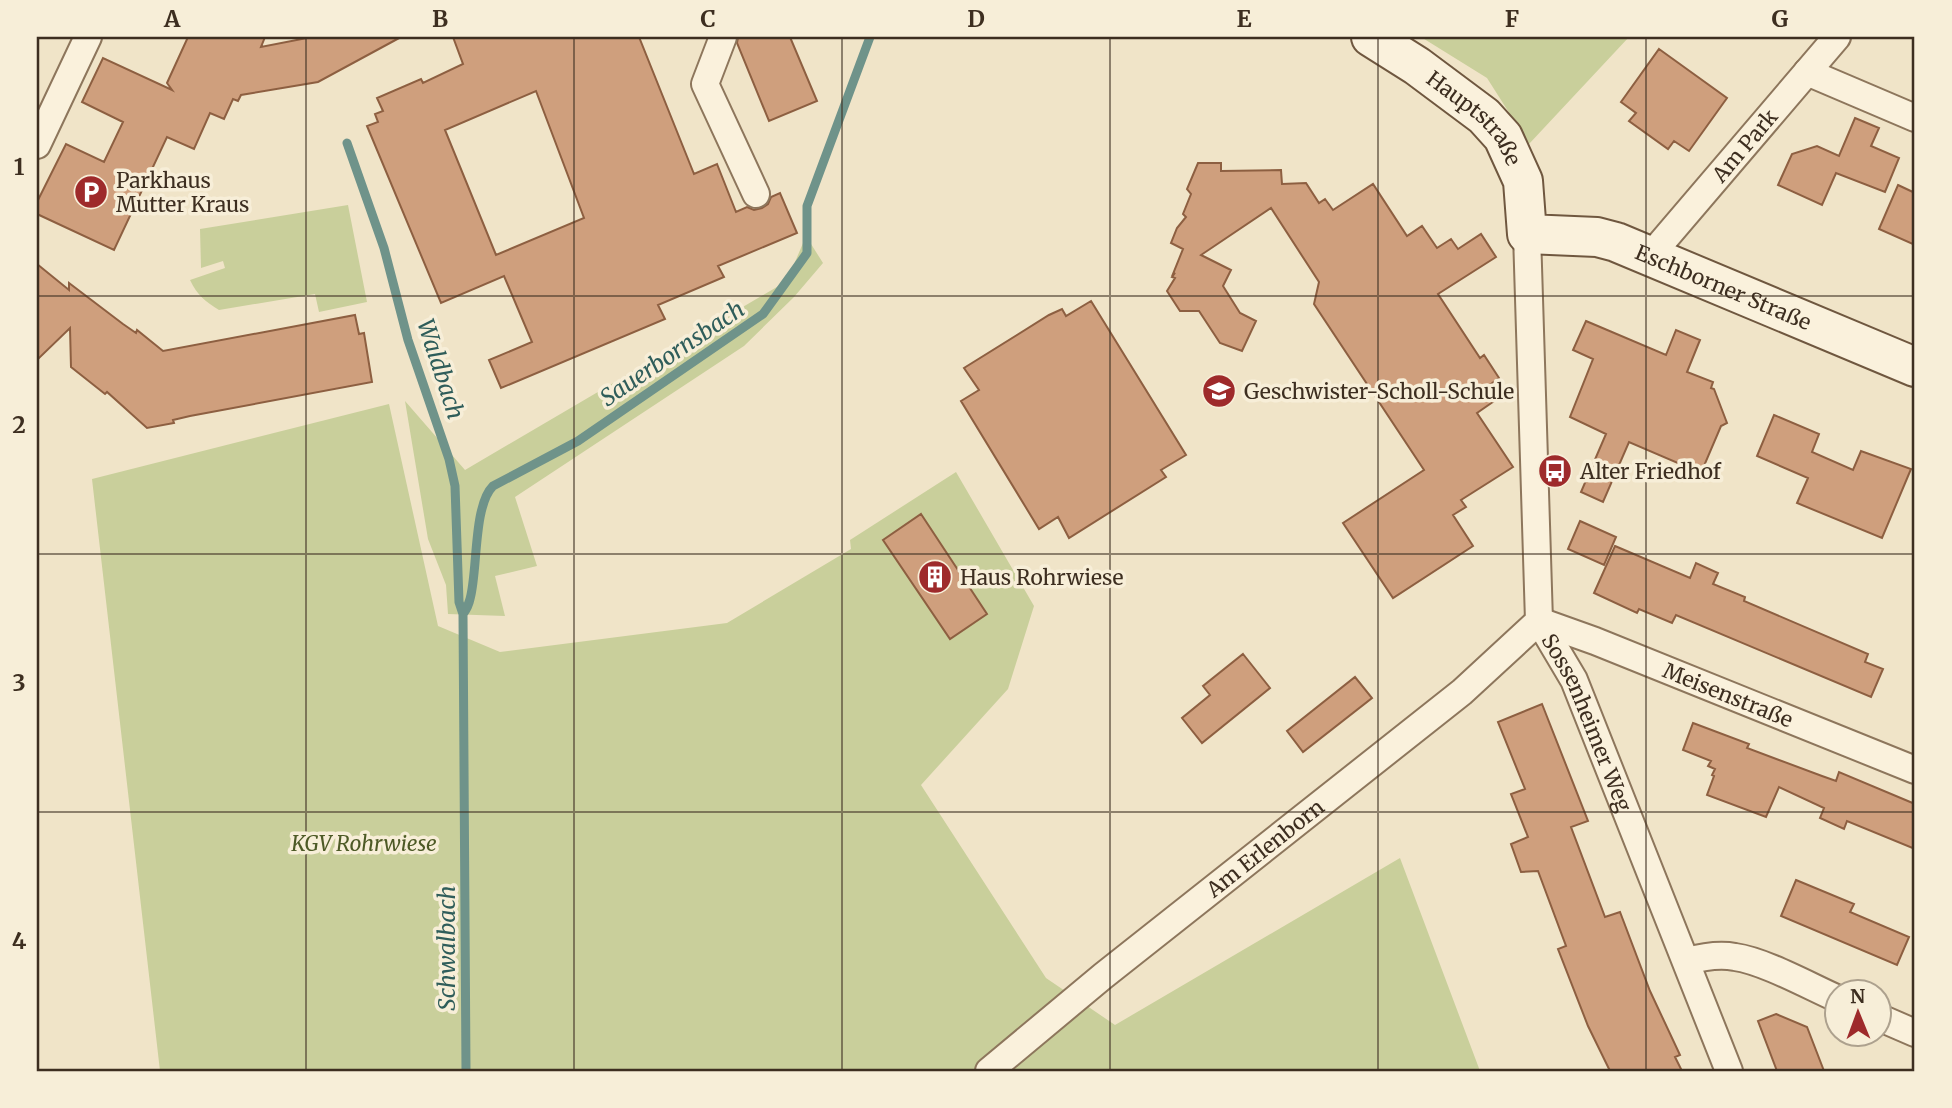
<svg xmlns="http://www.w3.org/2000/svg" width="1952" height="1108" viewBox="0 0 1952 1108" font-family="Merriweather,serif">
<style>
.green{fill:#c9cf9b}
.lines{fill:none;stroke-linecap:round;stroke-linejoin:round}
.stream{stroke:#6f938a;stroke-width:9}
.building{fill:#cf9f7d;stroke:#8d5f41;stroke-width:2;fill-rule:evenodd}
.street-casing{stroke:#8d765c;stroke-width:30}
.secondary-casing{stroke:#6f573f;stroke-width:42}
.street{stroke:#faf1dc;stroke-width:26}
.secondary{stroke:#faf1dc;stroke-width:38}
.grid{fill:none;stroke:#3d2e20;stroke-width:2;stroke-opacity:0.55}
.labels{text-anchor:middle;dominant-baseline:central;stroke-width:7;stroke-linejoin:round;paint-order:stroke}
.street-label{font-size:21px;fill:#3d2e20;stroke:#f7eed8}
.poi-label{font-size:21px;fill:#3d2e20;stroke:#f7eed8;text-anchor:start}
.park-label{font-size:21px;font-style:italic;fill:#4d5a26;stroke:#f7eed8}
.water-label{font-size:23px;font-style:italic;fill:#2f5d5a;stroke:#f7eed8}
.neatline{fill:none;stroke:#3d2e20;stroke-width:2.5}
.grid-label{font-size:23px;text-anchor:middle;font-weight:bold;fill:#3d2e20}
</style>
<rect width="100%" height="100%" fill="#f0e4c8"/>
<!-- green -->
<path class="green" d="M 1421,37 L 1629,37 L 1529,144 L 1487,78 Z
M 348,205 L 367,302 L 319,312 L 315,294 L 219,310 C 206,302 197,295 190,280 L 225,268 L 223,261 L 201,268 L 200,229 Z
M 806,236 L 823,263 L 794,297 L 744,346 L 515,497 L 537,566 L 495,576 L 505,616 L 448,614 L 446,585 L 428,539 L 405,401 L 465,470 L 787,281 Z
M 389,404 L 438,626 L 500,652 L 727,623 L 851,549 L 850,540 L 956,472 L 1034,606 L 1008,689 L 921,785 L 1046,978 L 1115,1025 L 1400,858 L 1480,1071 L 160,1071 L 92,479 Z"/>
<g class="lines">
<!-- stream -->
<path class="stream" d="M 347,143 L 384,248 L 408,340 L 449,459 L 455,486 L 459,602 L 463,614 L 466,1071
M 463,614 C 466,610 469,604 470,599 C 478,571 473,506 493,486 L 578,441 L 763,314 L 807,253 L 807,206 L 870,37"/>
</g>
<!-- building -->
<path class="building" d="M 188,37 L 265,37 L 261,47 L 312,37 L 401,37 L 318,82 L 241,95 L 238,101 L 233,99 L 224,119 L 210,113 L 194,149 L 167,137 L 114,250 L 37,214 L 37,202 L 66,144 L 104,162 L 123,122 L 82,102 L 103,58 L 172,90 L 167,83 Z
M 453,37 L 639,37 L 694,174 L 717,164 L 736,212 L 747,207 L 754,210 L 762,208 L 768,204 L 771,197 L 780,193 L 797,233 L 718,266 L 724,277 L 658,305 L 665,319 L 501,388 L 489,360 L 532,342 L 504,276 L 441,303 L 367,126 L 378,122 L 375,114 L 383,111 L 377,98 L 421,79 L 423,83 L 463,64 ZM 536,91 L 584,218 L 496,255 L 445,130 Z
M 738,37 L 790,37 L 817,101 L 769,121 L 737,43 Z
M 1659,49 L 1727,98 L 1689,151 L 1674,141 L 1668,149 L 1629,121 L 1636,113 L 1621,102 Z
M 1855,118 L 1879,128 L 1871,146 L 1899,158 L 1885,192 L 1836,173 L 1822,205 L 1778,185 L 1792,154 L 1817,146 L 1839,156 Z
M 1198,163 L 1221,163 L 1221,171 L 1281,170 L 1282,184 L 1306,183 L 1319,203 L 1325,199 L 1333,210 L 1373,184 L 1407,236 L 1422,226 L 1437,248 L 1451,239 L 1458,249 L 1481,234 L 1496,257 L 1438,294 L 1480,358 L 1484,355 L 1499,378 L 1491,384 L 1500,397 L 1477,413 L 1513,467 L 1461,500 L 1466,507 L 1453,515 L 1473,546 L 1393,598 L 1343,523 L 1424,470 L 1314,304 L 1319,282 L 1271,208 L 1201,255 L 1231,270 L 1223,286 L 1240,313 L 1256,321 L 1242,351 L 1220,343 L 1199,311 L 1180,311 L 1167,291 L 1175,278 L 1172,277 L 1175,273 L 1173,274 L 1183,249 L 1171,243 L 1177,228 L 1186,217 L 1183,214 L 1191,194 L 1187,189 Z
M 1898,185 L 1915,193 L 1915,245 L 1879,229 Z
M 37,264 L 69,290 L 69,283 L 123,324 L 136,333 L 137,330 L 163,351 L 355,315 L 359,334 L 364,333 L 372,382 L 190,416 L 173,420 L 174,423 L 147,428 L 107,392 L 105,394 L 71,367 L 70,328 L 37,360 Z
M 1091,301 L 1186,455 L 1161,470 L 1166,477 L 1069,538 L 1058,517 L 1039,529 L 961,401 L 979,390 L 964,368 L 1049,315 L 1062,309 L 1066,316 Z
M 1586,321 L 1666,355 L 1676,330 L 1700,340 L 1687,372 L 1713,382 L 1711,388 L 1714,389 L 1727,423 L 1721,426 L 1701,473 L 1629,442 L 1603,502 L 1581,492 L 1606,434 L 1570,417 L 1593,359 L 1573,350 Z
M 1774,415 L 1819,434 L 1812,452 L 1853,470 L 1861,451 L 1911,469 L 1882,538 L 1797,503 L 1808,478 L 1757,456 Z
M 921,514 L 987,614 L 950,639 L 883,540 Z
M 1580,521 L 1616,537 L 1604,565 L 1568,549 Z
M 1615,546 L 1690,578 L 1696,563 L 1718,573 L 1713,584 L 1745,597 L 1744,601 L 1868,654 L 1865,662 L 1883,669 L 1871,697 L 1676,615 L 1672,623 L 1639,609 L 1637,613 L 1594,593 Z
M 1243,654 L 1270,688 L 1202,743 L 1182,718 L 1210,695 L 1203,686 Z
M 1355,677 L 1372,698 L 1303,752 L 1287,731 Z
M 1542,704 L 1588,821 L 1571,827 L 1605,917 L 1620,912 L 1650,991 L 1680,1055 L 1675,1057 L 1682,1071 L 1610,1071 L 1588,1026 L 1558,949 L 1566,946 L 1538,871 L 1521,872 L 1511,844 L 1528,837 L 1511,794 L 1525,789 L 1498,722 Z
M 1693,723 L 1749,744 L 1747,748 L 1822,776 L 1836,781 L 1839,772 L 1915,804 L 1915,849 L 1847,821 L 1844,829 L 1820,818 L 1824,808 L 1779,787 L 1766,817 L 1707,795 L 1714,776 L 1712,775 L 1715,769 L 1708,766 L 1711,761 L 1683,750 Z
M 1796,880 L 1854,904 L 1850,912 L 1909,937 L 1897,965 L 1781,916 Z
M 1776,1014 L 1807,1027 L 1824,1071 L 1777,1071 L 1758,1021 Z"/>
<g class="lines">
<!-- street casing -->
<g class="street-casing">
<g id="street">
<path d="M 723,37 L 705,84 L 756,194"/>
<path d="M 1807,72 L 1915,118"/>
<path d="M 37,145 L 88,37"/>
<path id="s1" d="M 1527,234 L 1539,621 L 1574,680 L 1729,1071"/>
<path id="s2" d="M 1651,255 L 1837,37"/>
<path id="s3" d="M 1539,621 L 1595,641 L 1915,770"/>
<path d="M 1687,961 C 1702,957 1719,954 1735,957 C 1764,961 1809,986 1836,998"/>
<path d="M 1878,1017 L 1915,1033"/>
<path id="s4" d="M 989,1071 L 1103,976 L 1462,692 L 1539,621"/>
</g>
</g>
<!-- secondary casing -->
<g class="secondary-casing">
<g id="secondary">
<path id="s5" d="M 1371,37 L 1417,66 L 1484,116 L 1503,137 L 1523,181 L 1527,234 L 1597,237 L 1616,242 L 1915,367"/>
</g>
</g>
<!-- street -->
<use href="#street" class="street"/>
<!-- secondary -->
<use href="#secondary" class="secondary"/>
</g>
<!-- grid -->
<path class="grid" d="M 306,37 L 306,1071M 574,37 L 574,1071M 842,37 L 842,1071M 1110,37 L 1110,1071M 1378,37 L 1378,1071M 1646,37 L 1646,1071M 37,296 L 1915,296M 37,554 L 1915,554M 37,812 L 1915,812"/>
<!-- icons -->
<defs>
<g id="parking-disc" transform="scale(1.75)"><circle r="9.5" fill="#9e2a2b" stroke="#f7eed8"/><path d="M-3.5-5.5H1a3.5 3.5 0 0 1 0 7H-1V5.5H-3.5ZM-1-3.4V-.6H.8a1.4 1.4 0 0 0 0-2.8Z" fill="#fff"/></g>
<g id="school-disc" transform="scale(1.75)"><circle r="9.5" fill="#9e2a2b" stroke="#f7eed8"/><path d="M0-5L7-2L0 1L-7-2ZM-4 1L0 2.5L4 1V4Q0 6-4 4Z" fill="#fff"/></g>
<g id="bus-disc" transform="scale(1.75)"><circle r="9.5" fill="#9e2a2b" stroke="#f7eed8"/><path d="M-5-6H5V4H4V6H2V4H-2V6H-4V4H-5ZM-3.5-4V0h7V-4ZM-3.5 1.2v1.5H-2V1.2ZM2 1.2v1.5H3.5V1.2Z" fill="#fff"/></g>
<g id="building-disc" transform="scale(1.75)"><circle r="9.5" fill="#9e2a2b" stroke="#f7eed8"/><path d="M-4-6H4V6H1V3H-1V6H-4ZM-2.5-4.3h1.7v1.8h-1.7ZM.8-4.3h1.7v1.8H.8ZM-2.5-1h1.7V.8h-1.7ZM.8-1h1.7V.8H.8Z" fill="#fff"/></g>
</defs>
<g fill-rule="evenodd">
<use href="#parking-disc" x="91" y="192"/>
<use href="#school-disc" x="1219" y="391"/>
<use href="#bus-disc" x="1555" y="471"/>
<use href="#building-disc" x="935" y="577"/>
</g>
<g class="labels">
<!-- street labels -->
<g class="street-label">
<text stroke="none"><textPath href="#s5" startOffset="133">Hauptstraße</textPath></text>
<text stroke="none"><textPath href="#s2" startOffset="144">Am Park</textPath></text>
<text stroke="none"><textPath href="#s5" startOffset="474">Eschborner Straße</textPath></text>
<text stroke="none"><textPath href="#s3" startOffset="203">Meisenstraße</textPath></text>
<text stroke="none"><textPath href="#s1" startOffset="500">Sossenheimer Weg</textPath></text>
<text stroke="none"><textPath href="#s4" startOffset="355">Am Erlenborn</textPath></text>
</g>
<!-- poi labels -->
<g class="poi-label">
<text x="116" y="180">Parkhaus<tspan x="116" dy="24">Mutter Kraus</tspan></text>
<text x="1244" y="391">Geschwister-Scholl-Schule</text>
<text x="1580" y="471">Alter Friedhof</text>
<text x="960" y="577">Haus Rohrwiese</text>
</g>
<!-- park labels -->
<g class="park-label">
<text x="364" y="843">KGV Rohrwiese</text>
</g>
<!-- water labels -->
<g class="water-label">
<text transform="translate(672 353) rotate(-34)">Sauerbornsbach</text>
<text transform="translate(441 369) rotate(72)">Waldbach</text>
<text transform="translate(446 948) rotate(-90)">Schwalbach</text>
</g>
</g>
<!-- border -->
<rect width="1952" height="1108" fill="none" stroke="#f7eed8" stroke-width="77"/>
<!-- north arrow -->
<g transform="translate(1858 1013) rotate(359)"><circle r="33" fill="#f7eed8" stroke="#ada18e" stroke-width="2"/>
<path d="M0-5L12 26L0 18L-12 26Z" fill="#9e2a2b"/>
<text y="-10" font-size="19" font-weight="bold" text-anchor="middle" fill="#3d2e20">N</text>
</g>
<rect x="38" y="38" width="1875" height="1032" class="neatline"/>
<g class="grid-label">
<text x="172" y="27">A</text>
<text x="440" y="27">B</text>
<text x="708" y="27">C</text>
<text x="976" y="27">D</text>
<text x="1244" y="27">E</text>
<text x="1512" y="27">F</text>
<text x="1780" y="27">G</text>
<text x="19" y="175">1</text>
<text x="19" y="433">2</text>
<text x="19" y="691">3</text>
<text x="19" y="949">4</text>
</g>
</svg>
